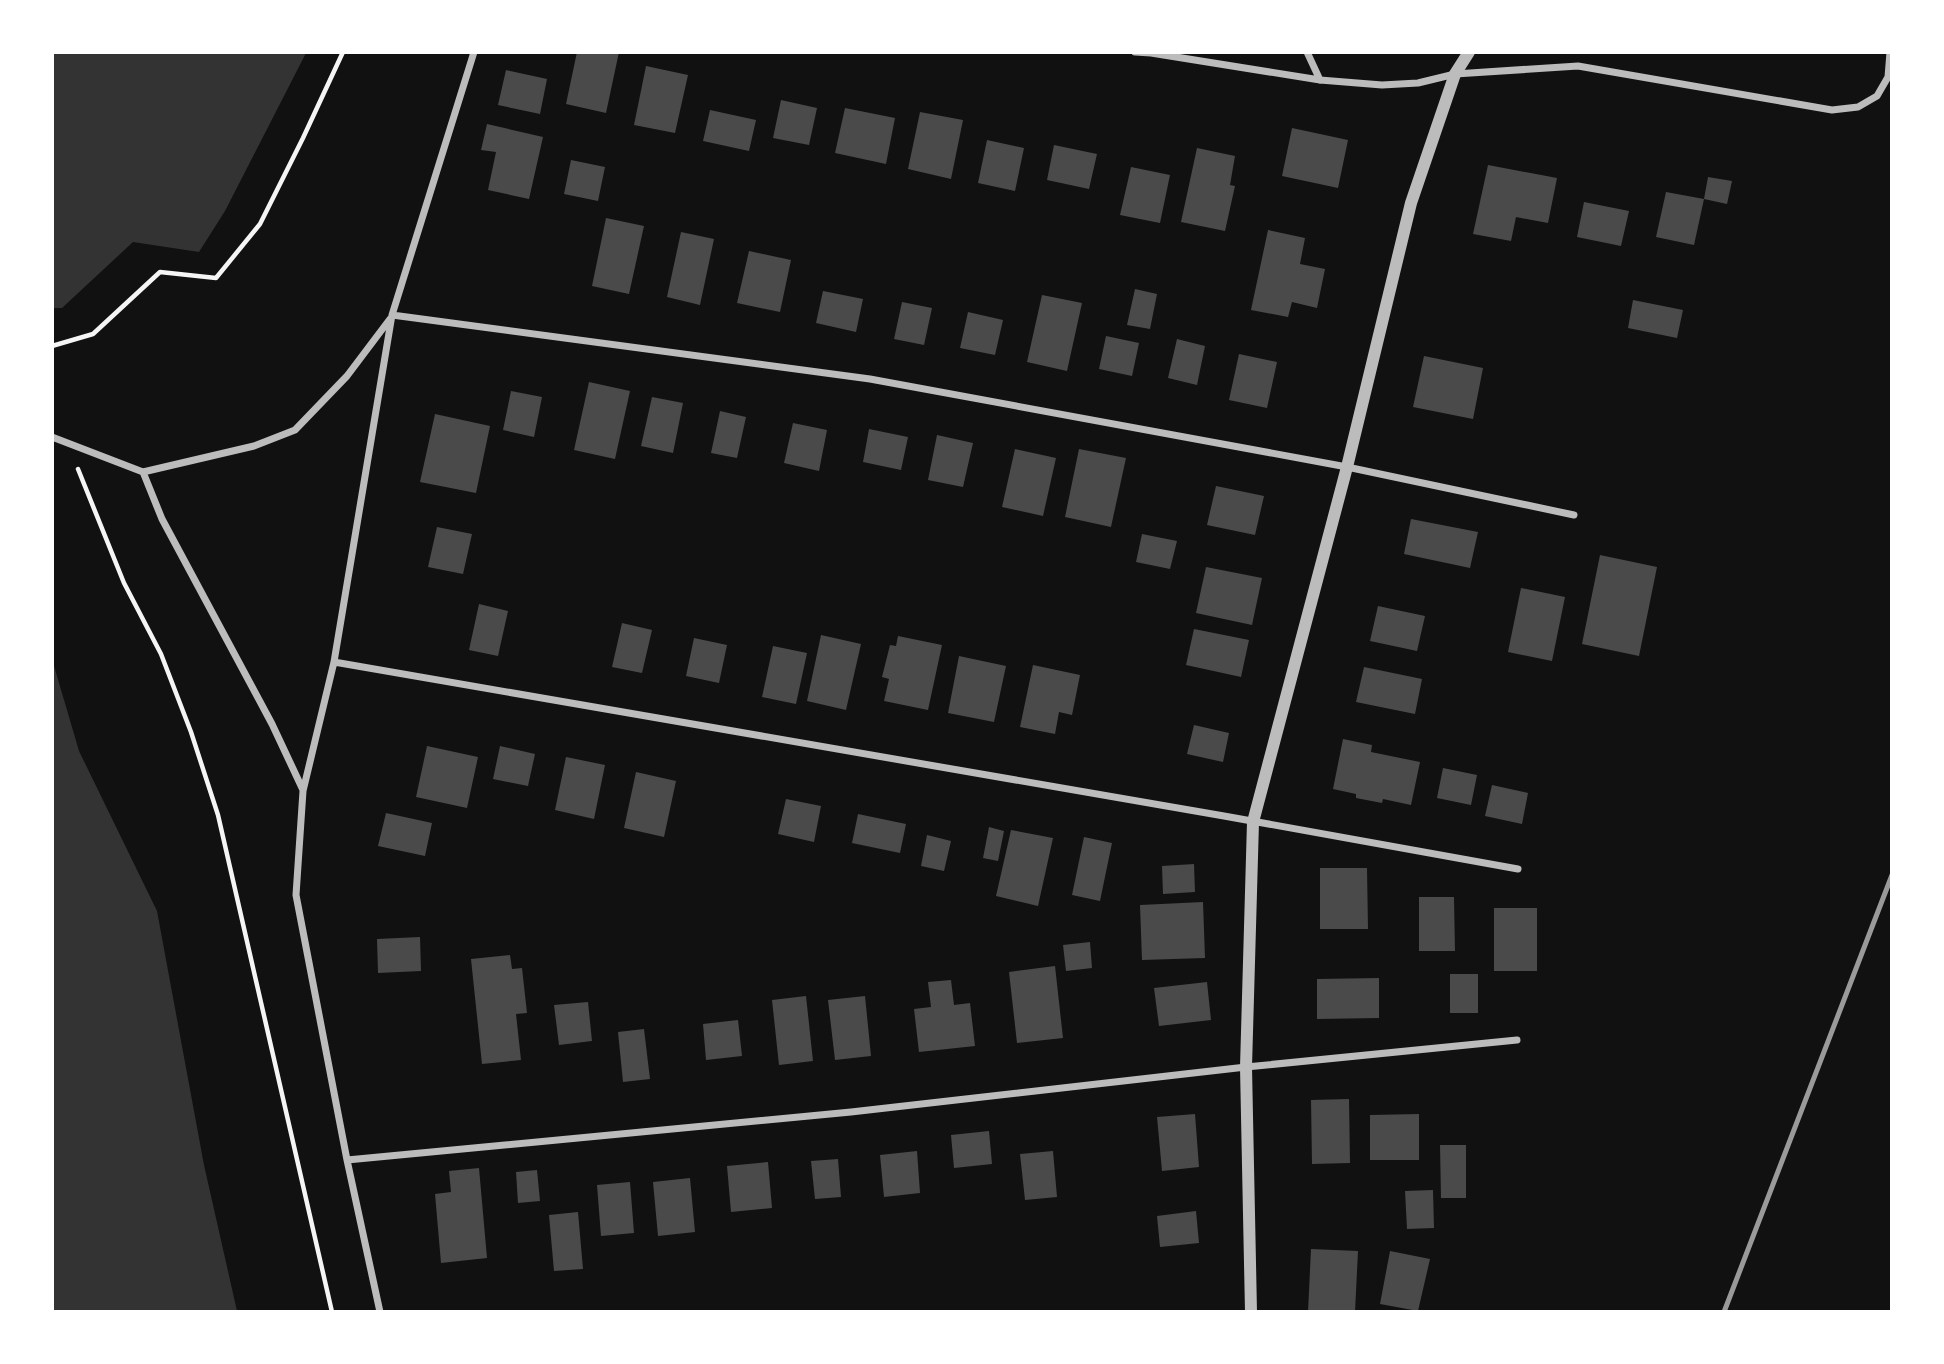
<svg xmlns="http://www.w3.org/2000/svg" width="1944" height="1364" viewBox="0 0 1944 1364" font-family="'Fira Sans Condensed',sans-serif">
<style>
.water{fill:#333}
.building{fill:#4a4a4a}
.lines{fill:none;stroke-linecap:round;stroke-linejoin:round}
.path{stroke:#f5f5f5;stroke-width:4.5}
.minor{stroke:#bcbcbc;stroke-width:7}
.tertiary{stroke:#bcbcbc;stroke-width:12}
.rail{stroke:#9a9a9a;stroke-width:5}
</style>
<rect width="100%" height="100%" fill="#111"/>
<!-- water -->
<path class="water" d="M 53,52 L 306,53 L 225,211 L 199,252 L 133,242 L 62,308 L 52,308 Z
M 52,659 L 79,751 L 157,911 L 204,1165 L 237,1311 L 53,1311 Z"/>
<!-- building -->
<path class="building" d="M 577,52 L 619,52 L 606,113 L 566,104 Z
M 646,66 L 688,75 L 675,133 L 634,125 Z
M 506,70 L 547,79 L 540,114 L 498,105 Z
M 781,100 L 817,108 L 809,145 L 773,138 Z
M 845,108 L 895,118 L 886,164 L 835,153 Z
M 710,110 L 756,120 L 749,151 L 703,141 Z
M 920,112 L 963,120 L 951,179 L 908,169 Z
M 487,124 L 543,137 L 529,199 L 488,190 L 496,152 L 481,150 Z
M 1292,128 L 1348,140 L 1338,188 L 1282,176 Z
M 987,140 L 1024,148 L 1015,191 L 978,183 Z
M 1054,145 L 1097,154 L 1089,189 L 1047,180 Z
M 1197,148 L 1235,156 L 1230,185 L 1235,186 L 1225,231 L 1181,222 Z
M 571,160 L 605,167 L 598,201 L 564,194 Z
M 1488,165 L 1557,178 L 1548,223 L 1516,217 L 1511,241 L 1473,234 Z
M 1131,167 L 1170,175 L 1160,223 L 1120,215 Z
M 1708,177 L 1732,181 L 1727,204 L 1704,199 Z
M 1666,192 L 1704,199 L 1694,245 L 1656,237 Z
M 1584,202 L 1629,211 L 1621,246 L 1577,237 Z
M 606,218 L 644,226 L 629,294 L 592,286 Z
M 1268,230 L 1305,238 L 1300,264 L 1325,269 L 1317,308 L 1292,302 L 1288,317 L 1251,310 Z
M 681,232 L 714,239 L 700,305 L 667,297 Z
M 749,251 L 791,260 L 780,312 L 737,303 Z
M 1135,289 L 1157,294 L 1150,329 L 1127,325 Z
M 823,291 L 863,299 L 856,332 L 816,323 Z
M 1042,295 L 1082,303 L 1067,371 L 1027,362 Z
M 1633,300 L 1683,310 L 1677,338 L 1628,328 Z
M 902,302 L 932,308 L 924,345 L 894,339 Z
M 968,312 L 1003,320 L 995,355 L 960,348 Z
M 1106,336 L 1139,343 L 1132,376 L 1099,369 Z
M 1177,339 L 1205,346 L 1197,385 L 1168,378 Z
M 1239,354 L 1277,362 L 1267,408 L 1229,400 Z
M 1424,356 L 1483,368 L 1473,419 L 1413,407 Z
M 589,382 L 630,391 L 615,459 L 574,450 Z
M 511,391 L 542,397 L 534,437 L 503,430 Z
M 652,397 L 683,403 L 673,453 L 641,446 Z
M 720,411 L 746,417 L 737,458 L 711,453 Z
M 435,414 L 490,426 L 476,493 L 420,482 Z
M 793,423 L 827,430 L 819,471 L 784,463 Z
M 869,429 L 908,437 L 901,470 L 863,462 Z
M 937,435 L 973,443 L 963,487 L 928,480 Z
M 1015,449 L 1056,458 L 1043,516 L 1002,507 Z
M 1079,449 L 1126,458 L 1111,527 L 1065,517 Z
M 1216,486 L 1264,496 L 1255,535 L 1207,525 Z
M 1411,519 L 1478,532 L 1470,568 L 1404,554 Z
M 437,527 L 472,534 L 463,574 L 428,567 Z
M 1142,534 L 1177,541 L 1170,569 L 1136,562 Z
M 1600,555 L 1657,567 L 1639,656 L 1582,644 Z
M 1206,567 L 1262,578 L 1252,625 L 1196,613 Z
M 1521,588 L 1565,597 L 1552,661 L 1508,652 Z
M 479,604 L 508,611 L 498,656 L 469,650 Z
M 1378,606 L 1425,616 L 1417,651 L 1370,641 Z
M 622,623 L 652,630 L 642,673 L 612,667 Z
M 1194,629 L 1249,640 L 1241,677 L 1186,665 Z
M 821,635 L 861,644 L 846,710 L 807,701 Z
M 898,636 L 942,645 L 928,710 L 884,701 L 889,679 L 882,677 L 890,645 L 896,646 Z
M 694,638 L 727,645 L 719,683 L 686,676 Z
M 773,646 L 807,653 L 796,704 L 762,697 Z
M 959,656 L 1006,666 L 994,722 L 948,713 Z
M 1033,665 L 1080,675 L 1072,715 L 1059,712 L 1055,734 L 1020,727 Z
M 1364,667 L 1422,679 L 1415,714 L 1356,702 Z
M 1194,725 L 1229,733 L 1223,762 L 1187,754 Z
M 1343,739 L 1372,745 L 1371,752 L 1420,762 L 1411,805 L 1383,799 L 1382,803 L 1356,798 L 1356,794 L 1333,789 Z
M 427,746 L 478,757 L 467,808 L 416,797 Z
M 500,746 L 535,754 L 528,786 L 493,779 Z
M 566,757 L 605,765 L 594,819 L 555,810 Z
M 1443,768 L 1477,775 L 1471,805 L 1437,798 Z
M 636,772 L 676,781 L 664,837 L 624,828 Z
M 1492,785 L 1528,793 L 1522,824 L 1485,816 Z
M 786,799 L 821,806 L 814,842 L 778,834 Z
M 386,813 L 432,823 L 425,856 L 378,846 Z
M 858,814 L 906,824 L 900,853 L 852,843 Z
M 989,827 L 1004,831 L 998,861 L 983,858 Z
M 1011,830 L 1053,838 L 1038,906 L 996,896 Z
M 927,835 L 951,841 L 944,871 L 921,866 Z
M 1084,837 L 1112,843 L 1100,901 L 1072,895 Z
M 1194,864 L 1195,892 L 1163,894 L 1162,866 Z
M 1320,868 L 1367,868 L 1368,929 L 1320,929 Z
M 1419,897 L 1454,897 L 1455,951 L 1419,951 Z
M 1203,902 L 1205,958 L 1142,960 L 1140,905 Z
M 1494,908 L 1537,908 L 1537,971 L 1494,971 Z
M 420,937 L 421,971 L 378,973 L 377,939 Z
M 1090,942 L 1092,968 L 1066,971 L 1063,945 Z
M 510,955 L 512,969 L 522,968 L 527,1013 L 516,1014 L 521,1060 L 482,1064 L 471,959 Z
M 1055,966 L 1063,1038 L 1017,1043 L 1009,972 Z
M 1450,974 L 1478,974 L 1478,1013 L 1450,1013 Z
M 1379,978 L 1379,1018 L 1317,1019 L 1317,979 Z
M 951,980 L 954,1005 L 970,1003 L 975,1046 L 919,1052 L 914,1009 L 931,1007 L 928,982 Z
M 1207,982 L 1211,1020 L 1159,1026 L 1154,988 Z
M 806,996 L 813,1061 L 779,1065 L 772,1000 Z
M 865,996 L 871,1056 L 835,1060 L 828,1000 Z
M 588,1002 L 592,1041 L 559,1045 L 554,1005 Z
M 738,1020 L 742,1056 L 706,1060 L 703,1024 Z
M 644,1029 L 650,1079 L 623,1082 L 618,1032 Z
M 1349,1099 L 1350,1163 L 1312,1164 L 1311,1100 Z
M 1195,1114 L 1199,1167 L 1162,1171 L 1157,1117 Z
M 1419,1114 L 1419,1160 L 1370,1160 L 1370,1115 Z
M 989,1131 L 992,1164 L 954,1168 L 951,1135 Z
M 1440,1145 L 1466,1145 L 1466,1198 L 1441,1198 Z
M 917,1151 L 920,1193 L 884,1197 L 880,1155 Z
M 1053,1151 L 1057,1197 L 1025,1200 L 1020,1154 Z
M 838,1159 L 841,1197 L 815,1199 L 811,1161 Z
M 768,1162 L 772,1208 L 731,1212 L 727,1166 Z
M 479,1168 L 487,1258 L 441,1263 L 435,1194 L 451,1192 L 449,1171 Z
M 537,1170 L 540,1201 L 518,1203 L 516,1172 Z
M 690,1178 L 695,1232 L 658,1236 L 653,1182 Z
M 630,1182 L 634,1233 L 601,1236 L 597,1185 Z
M 1433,1190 L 1434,1228 L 1407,1229 L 1405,1191 Z
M 1196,1211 L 1199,1243 L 1160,1247 L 1157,1216 Z
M 578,1212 L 583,1269 L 554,1271 L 549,1215 Z
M 1311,1249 L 1358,1251 L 1355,1312 L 1308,1312 Z
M 1390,1251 L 1430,1259 L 1418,1311 L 1380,1304 Z"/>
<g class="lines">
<!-- path -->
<path class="path" d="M 52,346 L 93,334 L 160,272 L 216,278 L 260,224 L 303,138 L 343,52
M 78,469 L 124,583 L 161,654 L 191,732 L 218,815 L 332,1312"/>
<!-- minor -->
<path class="minor" d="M 1135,52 L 1151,53 L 1320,80 L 1382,85 L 1418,83 L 1455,74 L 1578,66 L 1832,110 L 1858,107 L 1877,96 L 1888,77 L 1890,52
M 1307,52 L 1320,80
M 392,315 L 870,379 L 1347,467 L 1574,515
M 52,437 L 143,472 L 162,519 L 272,724 L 303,790
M 143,472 L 254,446 L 295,430 L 347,376 L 390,319
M 334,662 L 1224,816 L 1518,869
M 347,1160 L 851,1112 L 1246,1067 L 1517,1040
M 380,1312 L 347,1160 L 296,895 L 303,791 L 334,662 L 392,315 L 474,52"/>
<!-- tertiary -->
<path class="tertiary" d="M 1251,1312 L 1246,1067 L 1253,822 L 1347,467 L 1411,203 L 1455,74 L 1469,52"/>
<!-- rail -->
<path class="rail" d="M 1724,1312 L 1892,875"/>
</g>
<!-- border -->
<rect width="1944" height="1364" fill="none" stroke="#ffffff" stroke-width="108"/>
</svg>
